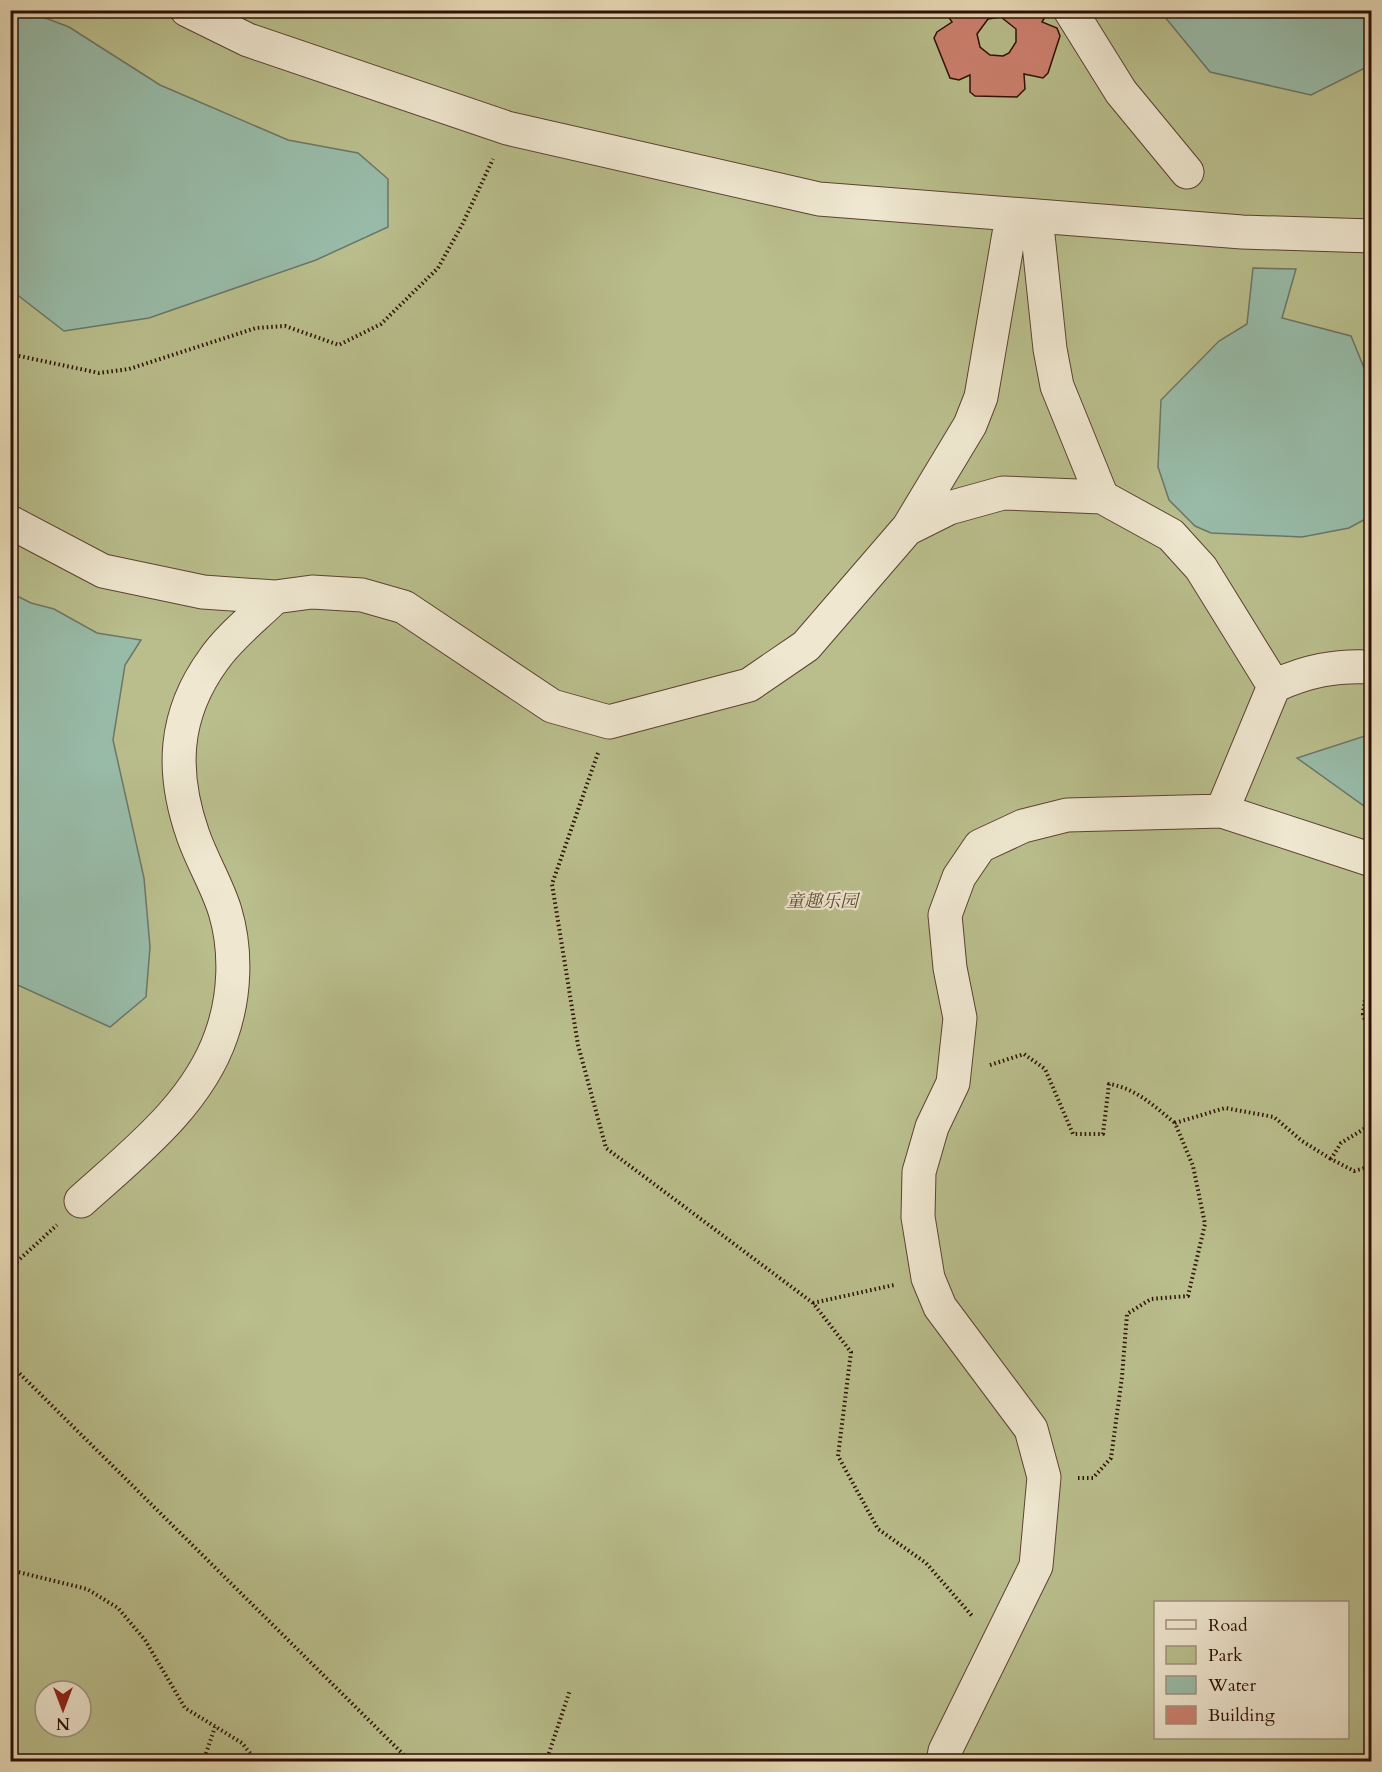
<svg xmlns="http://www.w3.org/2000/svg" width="1382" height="1772" viewBox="0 0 1382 1772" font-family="Cardo,'Noto Serif SC',serif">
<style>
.green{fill:#b9be8c;stroke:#736648;stroke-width:1.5;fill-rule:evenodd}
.water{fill:#98bba8;stroke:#6d7667;stroke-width:1.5}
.building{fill:#cd8170;stroke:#2d0f05;stroke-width:1.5;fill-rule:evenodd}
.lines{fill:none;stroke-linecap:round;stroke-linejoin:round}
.minor-casing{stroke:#5c4231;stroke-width:35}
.path{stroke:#2d0f05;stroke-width:4;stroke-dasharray:1.5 3;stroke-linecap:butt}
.minor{stroke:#efe7d0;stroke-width:33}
.labels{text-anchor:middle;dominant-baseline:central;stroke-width:4.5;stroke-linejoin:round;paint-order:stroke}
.park-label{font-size:18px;font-style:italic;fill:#5e4c34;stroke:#efe7d0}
</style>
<rect width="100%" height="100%" fill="#e7dab6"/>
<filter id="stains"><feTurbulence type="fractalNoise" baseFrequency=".00333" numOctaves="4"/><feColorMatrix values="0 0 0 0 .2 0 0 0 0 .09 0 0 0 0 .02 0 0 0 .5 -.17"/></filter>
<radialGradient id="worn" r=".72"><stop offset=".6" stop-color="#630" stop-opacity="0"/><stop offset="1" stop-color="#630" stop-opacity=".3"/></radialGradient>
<!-- green -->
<path class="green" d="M 11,11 L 1371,11 L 1371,1761 L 11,1762 ZM 1156,1602 L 1348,1602 L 1348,1738 L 1156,1738 ZM 45,1691 L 81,1691 L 81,1727 L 45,1727 Z"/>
<!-- water -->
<path class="water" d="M 10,11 L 27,11 L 69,27 L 160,85 L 288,140 L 358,153 L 388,179 L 388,227 L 316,260 L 149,318 L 64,331 L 11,290 Z
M 1160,11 L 1371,11 L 1371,65 L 1311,95 L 1210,72 Z
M 1253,268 L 1296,269 L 1282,318 L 1351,336 L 1371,385 L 1371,516 L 1349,528 L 1302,537 L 1211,533 L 1195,526 L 1169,500 L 1158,467 L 1161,400 L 1219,341 L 1247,324 Z
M 11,593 L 31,603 L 54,609 L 97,633 L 141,640 L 125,665 L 113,740 L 144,878 L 150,947 L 146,997 L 110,1027 L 11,982 Z
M 1371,734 L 1371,811 L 1297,758 Z"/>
<!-- building -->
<path class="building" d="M 944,10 L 1049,10 L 1042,22 L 1057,28 L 1060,36 L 1048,73 L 1043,78 L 1024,74 L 1025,89 L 1017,97 L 975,96 L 970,92 L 970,75 L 959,80 L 950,78 L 934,38 L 937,32 L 952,22 ZM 1001,17 L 1016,29 L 1016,42 L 1009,53 L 1003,56 L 990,55 L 980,47 L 977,34 L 988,19 Z"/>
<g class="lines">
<!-- minor casing -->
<g class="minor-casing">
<path id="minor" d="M 187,10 L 248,40 L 507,128 L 819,199 L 1242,232 L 1372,236
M 1070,10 L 1121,92 L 1187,172
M 1036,216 L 1050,349 L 1057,386 L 1102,497
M 10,522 L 103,571 L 203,592 L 275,597 L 312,592 L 362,595 L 404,607 L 552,706 L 609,722 L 749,685 L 806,646 L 907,529 L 949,508 L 1003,493 L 1102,497 L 1171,535 L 1201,568 L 1274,686
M 908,528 L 970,425 L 981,397 L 1012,216
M 1222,811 L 1274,686 C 1307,671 1335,665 1372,667
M 81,1201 C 133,1154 197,1105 221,1036 C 235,997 237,951 225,911 C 217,885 202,861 193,835 C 171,772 173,715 214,659 C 230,636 255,617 275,597
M 943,1762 L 945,1751 L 1036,1566 L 1044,1477 L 1031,1429 L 940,1307 L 928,1278 L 918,1217 L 919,1172 L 932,1127 L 953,1083 L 960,1018 L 950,968 L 945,915 L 959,877 L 980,846 L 1023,826 L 1067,815 L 1222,811 L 1372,860"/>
</g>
<!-- path -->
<path class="path" d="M 1367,176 L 1372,173
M 10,354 L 99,373 L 129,369 L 256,328 L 285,326 L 339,345 L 381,324 L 438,268 L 462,225 L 493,159
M 598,753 L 552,884 L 578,1045 L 606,1148 L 813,1303 L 851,1352 L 838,1456 L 878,1529 L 926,1563 L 973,1617
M 1372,995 L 1365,999 L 1363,1014 L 1367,1026 L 1372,1029
M 990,1065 L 1024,1054 L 1045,1069 L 1073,1134 L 1103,1134 L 1109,1084 C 1136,1088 1155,1107 1175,1123
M 1372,1124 L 1341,1143 L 1331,1159 L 1354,1171 L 1372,1166
M 10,1268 L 57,1225
M 813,1303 L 894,1285
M 10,1364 L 411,1762
M 1078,1478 L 1093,1478 L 1111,1458 L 1122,1377 L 1127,1314 L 1151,1299 L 1188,1296 L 1205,1224 L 1193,1166 L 1175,1123 L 1225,1108 L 1274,1117 L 1302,1141 L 1331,1159
M 10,1570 L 87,1589 L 118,1608 L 145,1640 L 185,1708 L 242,1743 L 257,1762
M 203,1762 L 215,1727
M 546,1762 L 570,1690"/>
<!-- minor -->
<use href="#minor" class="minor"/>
</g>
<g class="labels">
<!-- park labels -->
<g class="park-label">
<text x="822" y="901">童趣乐园</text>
</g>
</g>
<!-- margin -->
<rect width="1382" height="1772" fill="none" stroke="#e7dab6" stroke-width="36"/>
<rect x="12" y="12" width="1358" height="1748" fill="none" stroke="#2d0f05" stroke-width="3"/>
<rect x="18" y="18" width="1346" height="1736" fill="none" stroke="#2d0f05" stroke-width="1.5"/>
<!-- legend -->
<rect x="1154" y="1601" width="195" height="138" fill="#efe7d0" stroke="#a1917f" stroke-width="1.5"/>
<rect x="1166" y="1620" width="30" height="9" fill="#efe7d0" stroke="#a1917f" stroke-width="1.5"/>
<text x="1208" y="1631" font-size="18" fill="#2d0f05">Road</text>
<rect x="1166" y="1646" width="30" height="18" fill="#b9be8c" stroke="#a1917f" stroke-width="1.5"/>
<text x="1208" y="1661" font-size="18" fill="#2d0f05">Park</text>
<rect x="1166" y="1676" width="30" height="18" fill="#98bba8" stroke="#a1917f" stroke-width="1.5"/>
<text x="1208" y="1691" font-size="18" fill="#2d0f05">Water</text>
<rect x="1166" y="1706" width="30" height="18" fill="#cd8170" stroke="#a1917f" stroke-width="1.5"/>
<text x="1208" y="1721" font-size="18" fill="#2d0f05">Building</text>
<!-- north arrow -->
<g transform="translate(63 1709) rotate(180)"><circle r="28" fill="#efe7d0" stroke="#a1917f" stroke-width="1.5"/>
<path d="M0-4.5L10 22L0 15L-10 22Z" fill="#8f2418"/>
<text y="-9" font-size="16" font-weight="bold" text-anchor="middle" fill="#2d0f05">N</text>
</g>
<rect width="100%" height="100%" filter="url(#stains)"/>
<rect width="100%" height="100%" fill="url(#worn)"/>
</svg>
